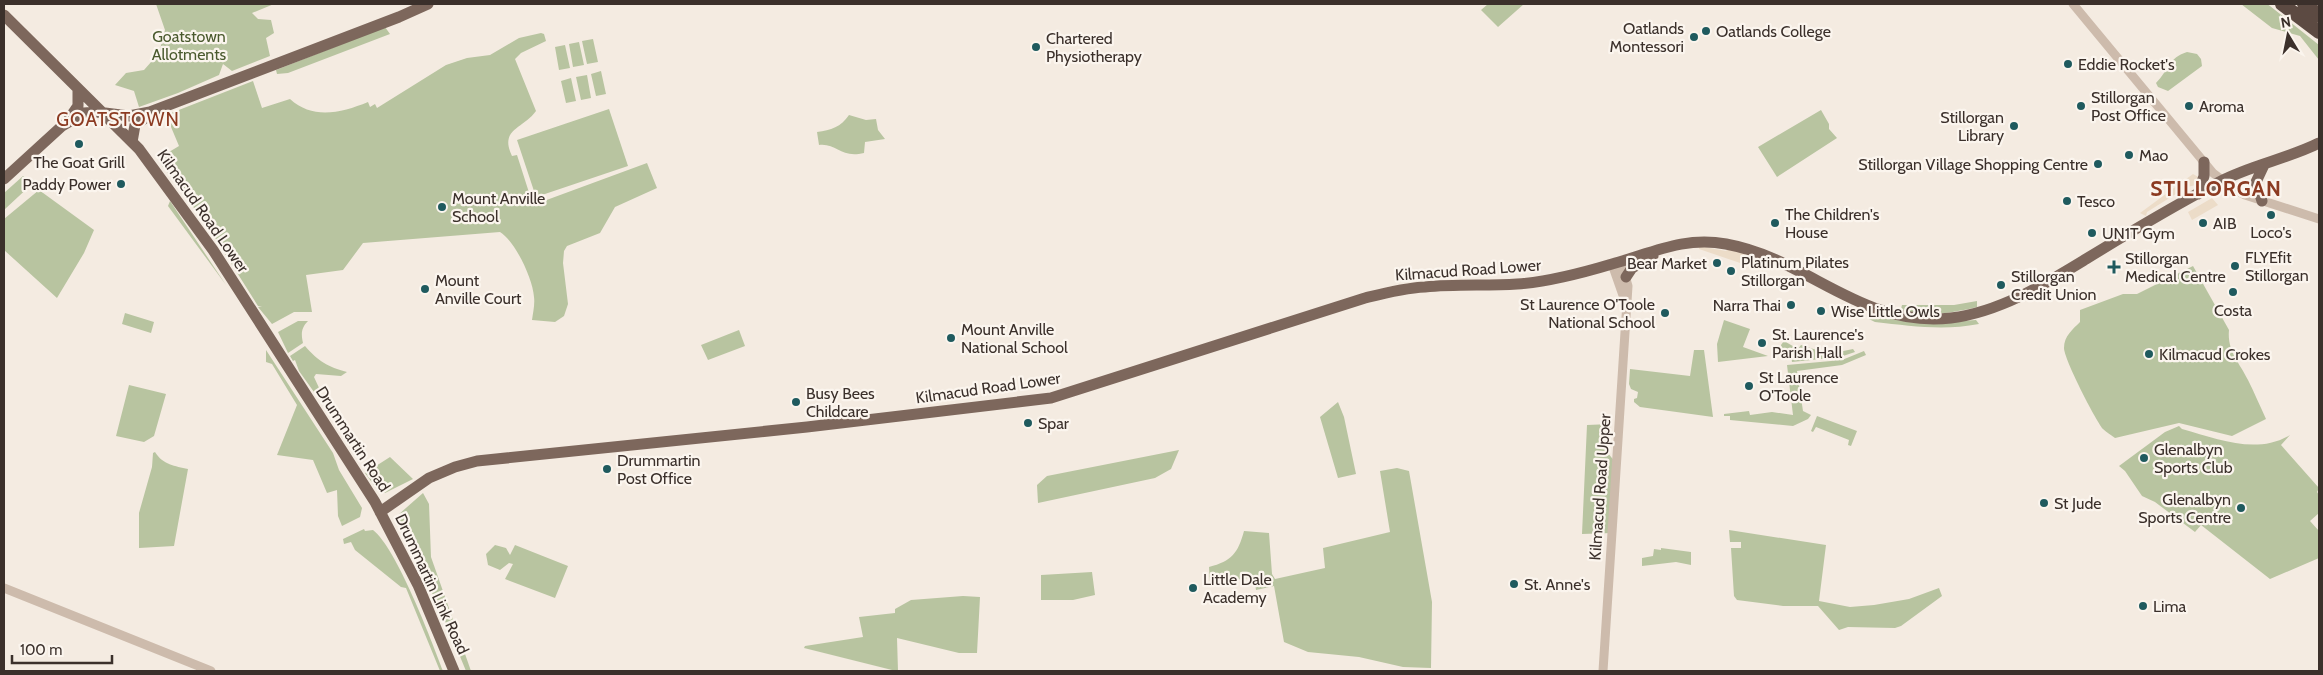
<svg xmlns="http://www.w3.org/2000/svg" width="2323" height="675" viewBox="0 0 2323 675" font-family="Cabin,sans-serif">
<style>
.green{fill:#b8c4a0}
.plaza{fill:#ecdcc8}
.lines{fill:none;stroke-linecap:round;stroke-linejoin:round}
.minor{stroke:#cdbbac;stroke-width:9}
.major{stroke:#7d675c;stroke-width:11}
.highway{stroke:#5c4a42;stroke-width:14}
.poi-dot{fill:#1f5a5e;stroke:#fbf5ee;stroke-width:2}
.labels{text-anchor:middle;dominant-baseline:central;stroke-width:4.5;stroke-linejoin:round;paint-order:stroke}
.poi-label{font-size:16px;fill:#3b302b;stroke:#fbf5ee;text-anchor:start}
.park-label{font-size:16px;fill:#4a5a2e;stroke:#fbf5ee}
.street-label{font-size:16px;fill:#3b302b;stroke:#fbf5ee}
.quarter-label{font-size:19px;letter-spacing:1px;fill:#8c3b22;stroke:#fbf5ee}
.district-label{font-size:21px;font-weight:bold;letter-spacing:1px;fill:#8c3b22;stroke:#fbf5ee}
</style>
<rect width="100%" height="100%" fill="#f4ebe1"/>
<!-- green -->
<path class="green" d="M 156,4 L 274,4 L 252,13 L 258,19 L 271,20 L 274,33 L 266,38 L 270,56 L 232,71 L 223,64 L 219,75 L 178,93 L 139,107 L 134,91 L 115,85 L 126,73 L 144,70 L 159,53 L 165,30 Z
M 1488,4 L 1524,4 L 1498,27 L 1481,10 Z
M 2241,4 L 2267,4 L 2270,6 L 2319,45 L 2319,60 L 2300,36 L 2272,28 Z
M 385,27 L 390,34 L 288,73 L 277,74 L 276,70 Z
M 541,33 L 544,34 L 546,41 L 521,53 L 515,59 L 536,111 C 523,129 499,129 512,156 L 517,155 L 533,205 L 647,163 L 657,188 L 615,207 L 600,233 L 567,246 L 564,251 L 563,263 L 568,304 L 564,316 L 555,322 L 532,320 C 533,313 535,304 534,297 C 533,279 515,241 500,232 L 363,243 L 343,270 L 306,275 L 312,312 L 294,312 L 272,324 L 258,307 L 262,307 L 258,306 L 207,225 L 160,163 L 159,158 L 179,146 L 166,115 L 253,81 L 262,108 L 290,99 C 313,120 341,113 368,102 L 370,107 L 375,104 L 377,108 L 446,65 L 467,58 L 490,55 L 519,38 Z
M 593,39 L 598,62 L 587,64 L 582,41 Z
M 579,42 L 584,65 L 573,67 L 569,44 Z
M 565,45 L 570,68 L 559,70 L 555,47 Z
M 2187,52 L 2197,54 L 2201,59 L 2202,66 L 2168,91 L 2158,87 L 2156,83 C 2169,70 2168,58 2187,52 Z
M 601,71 L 606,94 L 596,96 L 591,74 Z
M 587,75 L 591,98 L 581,100 L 576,77 Z
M 571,78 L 576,101 L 566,103 L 561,81 Z
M 609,109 L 628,166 L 536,197 L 517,140 Z
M 1821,110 L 1829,124 L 1829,129 L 1837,138 L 1777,177 L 1758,147 Z
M 849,115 L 866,120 L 876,119 L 878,130 L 885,139 L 865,142 L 864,153 C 841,159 837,143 819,145 L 817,132 C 831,130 841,127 849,115 Z
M 23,176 L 33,183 L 4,210 L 4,193 Z
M 39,190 L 94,230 L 84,253 L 57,298 L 4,250 L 4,219 Z
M 170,201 L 226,285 L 168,206 Z
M 2193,266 L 2229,330 C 2227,351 2239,362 2248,380 C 2254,392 2260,406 2266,419 L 2232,436 L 2179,423 L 2115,438 C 2111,435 2106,432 2103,429 C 2095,419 2064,359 2064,348 C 2064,336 2073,329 2080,322 L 2080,310 L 2123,294 L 2137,294 Z
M 1977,301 L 1977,307 C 1958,312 1917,319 1901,309 L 1902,305 L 1954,305 Z
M 125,313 L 154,322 L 151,333 L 122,324 Z
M 1874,314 C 1916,327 1934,323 1976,320 L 1979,324 C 1943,331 1911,326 1875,322 L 1869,319 Z
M 1724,320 L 1750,329 L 1743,347 L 1768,356 L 1718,362 L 1717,344 Z
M 298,321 L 308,321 C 301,328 301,334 303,343 L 288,353 L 278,332 Z
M 739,330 L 745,346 L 708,360 L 701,345 Z
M 1784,341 L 1798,349 L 1801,345 L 1829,354 L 1853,349 L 1855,352 L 1840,357 L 1792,362 L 1791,355 L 1783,355 L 1781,345 Z
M 305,346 C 318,361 328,367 347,372 L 341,376 L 316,374 L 314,377 L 320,390 L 319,399 L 299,371 L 295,360 L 293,361 L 290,356 Z
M 266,350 L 333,453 L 339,470 L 362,508 L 360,517 L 342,526 L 338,516 L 337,490 L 327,493 L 313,460 L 277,455 L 297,405 L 272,364 L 266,362 Z
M 1694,350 L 1704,350 L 1713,417 L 1640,407 L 1634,402 L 1634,399 L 1637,398 L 1638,392 L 1631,389 L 1629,384 L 1630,369 L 1690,376 Z
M 1864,351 L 1866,355 L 1842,365 L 1797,371 L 1803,411 L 1811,415 L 1808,419 L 1793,426 L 1730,420 L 1730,416 L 1724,416 L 1724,414 L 1749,411 L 1750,415 L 1772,412 L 1793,415 L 1787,365 L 1842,360 Z
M 129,385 L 166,394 L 154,436 L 144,442 L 116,436 Z
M 1338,402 L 1344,417 L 1356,474 L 1338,478 L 1320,417 Z
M 1817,416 L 1857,431 L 1851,446 L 1848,445 L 1849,440 L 1816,427 L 1813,432 L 1811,431 Z
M 1611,424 L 1607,452 L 1616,463 L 1612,533 L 1582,534 L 1587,425 Z
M 2179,426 L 2182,429 C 2218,439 2256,455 2290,435 L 2281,445 L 2319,488 L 2317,492 L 2319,495 L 2319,513 L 2310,521 L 2319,531 L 2319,558 L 2270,579 L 2201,525 L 2195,532 L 2155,502 L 2142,496 L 2125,471 L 2119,466 L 2165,432 Z
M 1179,450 L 1171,469 L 1155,478 L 1038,503 L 1037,485 L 1047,476 Z
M 155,452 C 163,465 175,466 188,469 L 174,546 L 139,548 L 139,513 L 152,467 L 153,453 Z
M 390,457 L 413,479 L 385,493 L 376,488 L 365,473 Z
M 1397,468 L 1409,471 L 1432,602 L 1431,668 L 1403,667 L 1359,657 L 1308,652 L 1284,642 L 1274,586 L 1256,590 L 1254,577 L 1210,584 L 1209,567 C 1232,561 1238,553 1244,531 L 1269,533 L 1272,574 L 1275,579 L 1325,568 L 1323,548 L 1390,532 L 1380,471 Z
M 423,493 L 429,504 L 431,557 L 471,671 L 466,671 C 449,629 431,588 409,547 C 405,538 396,525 398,515 Z
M 364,529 L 365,531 L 373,530 C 397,549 431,639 443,671 L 440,671 L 406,588 L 401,587 L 355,550 L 351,542 L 344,544 L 343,539 Z
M 1729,530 L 1826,545 L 1819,601 L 1850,607 L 1874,605 L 1909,599 L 1939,588 L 1942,596 L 1901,626 L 1895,628 L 1848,627 L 1839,630 L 1818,606 L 1783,606 L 1737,600 L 1734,596 L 1731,548 L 1741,548 L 1741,542 L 1730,542 Z
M 495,545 L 506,548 L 510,555 L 515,545 L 568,566 L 555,598 L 505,579 L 513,564 L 509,563 L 500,570 L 488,565 L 486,554 Z
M 1661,548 L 1691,552 L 1691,565 L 1676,562 L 1642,566 L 1642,558 L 1653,556 L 1654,549 L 1661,550 Z
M 1092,572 L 1095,595 L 1073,600 L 1041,600 L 1041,575 Z
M 963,596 L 980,597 L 977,653 L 959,653 L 897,638 L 898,671 L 896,671 L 804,648 L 805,646 L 863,637 L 859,617 L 895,613 L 895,609 L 911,600 Z"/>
<!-- plaza -->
<path class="plaza" d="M 2193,174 L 2200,178 L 2196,185 L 2187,187 L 2147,212 L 2146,216 L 2140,213 Z
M 2212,198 L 2218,205 L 2192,220 L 2188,212 Z
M 1699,246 L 1726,251 L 1728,249 L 1750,255 L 1746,265 L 1699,249 Z"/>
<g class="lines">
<!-- minor -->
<path class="minor" d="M 2073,4 L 2213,173 L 2234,189 L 2245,195 L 2319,219
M 1612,264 L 1625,301
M 4,588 L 211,671
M 1603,671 L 1628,286 L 1621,262"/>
<!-- major -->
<path class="major" d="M 4,15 L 139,149 L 213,250 L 375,502 L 418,585 L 454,671
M 69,119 L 78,106 L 78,89
M 132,142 L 135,125 L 150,115
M 4,179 L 62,126 L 84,113 L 97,112 L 129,116 L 150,112 L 399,17 L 428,4
M 2198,194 L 2204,176 L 2204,162
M 2262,201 L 2256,182 L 2264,165
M 1626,277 L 1632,268 L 1653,256
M 380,512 L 429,478 L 455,467 L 477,461 L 807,427 L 1051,398 L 1365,298 C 1385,293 1404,288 1425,287 C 1456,284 1487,286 1517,284 C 1549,282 1582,273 1612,264 C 1652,253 1684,236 1726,244 C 1809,259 1860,328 1951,318 C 2000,312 2045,284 2086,259 C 2130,232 2174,206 2219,182 C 2251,165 2287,159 2319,143"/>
<!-- highway -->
<path class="highway" d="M 2282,4 L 2319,32
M 2304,4 L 2319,15"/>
</g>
<!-- markers -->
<g class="poi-dot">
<circle cx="1706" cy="31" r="5"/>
<circle cx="1694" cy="37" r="5"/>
<circle cx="1036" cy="47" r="5"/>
<circle cx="2068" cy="64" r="5"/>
<circle cx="2081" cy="106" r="5"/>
<circle cx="2189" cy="106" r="5"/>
<circle cx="2014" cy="126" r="5"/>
<circle cx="79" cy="144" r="5"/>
<circle cx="2129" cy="155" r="5"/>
<circle cx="2098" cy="164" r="5"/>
<circle cx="121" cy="184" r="5"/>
<circle cx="2067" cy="201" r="5"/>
<circle cx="442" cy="207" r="5"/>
<circle cx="2271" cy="215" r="5"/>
<circle cx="1775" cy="223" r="5"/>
<circle cx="2203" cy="223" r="5"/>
<circle cx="2092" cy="233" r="5"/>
<circle cx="1717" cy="263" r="5"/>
<circle cx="2235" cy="266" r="5"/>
<path d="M2111.5 259.5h5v5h5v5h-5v5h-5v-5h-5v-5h5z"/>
<circle cx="1731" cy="271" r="5"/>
<circle cx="2001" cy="285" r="5"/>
<circle cx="425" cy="289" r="5"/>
<circle cx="2233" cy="292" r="5"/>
<circle cx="1791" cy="305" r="5"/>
<circle cx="1821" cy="311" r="5"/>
<circle cx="1665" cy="313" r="5"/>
<circle cx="951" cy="338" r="5"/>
<circle cx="1762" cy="343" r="5"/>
<circle cx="2149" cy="354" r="5"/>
<circle cx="1749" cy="386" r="5"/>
<circle cx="796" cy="402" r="5"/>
<circle cx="1028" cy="423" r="5"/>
<circle cx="2144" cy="458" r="5"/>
<circle cx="607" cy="469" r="5"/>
<circle cx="2044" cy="503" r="5"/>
<circle cx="2241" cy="508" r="5"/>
<circle cx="1514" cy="584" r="5"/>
<circle cx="1193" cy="588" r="5"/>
<circle cx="2143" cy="606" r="5"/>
</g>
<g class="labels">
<!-- poi labels -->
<g class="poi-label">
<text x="1684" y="28" text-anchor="end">Oatlands<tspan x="1684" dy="18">Montessori</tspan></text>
<text x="1716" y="31">Oatlands College</text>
<text x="1046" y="38">Chartered<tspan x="1046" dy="18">Physiotherapy</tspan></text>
<text x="2078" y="64">Eddie Rocket's</text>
<text x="2091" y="97">Stillorgan<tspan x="2091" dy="18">Post Office</tspan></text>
<text x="2199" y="106">Aroma</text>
<text x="2004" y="117" text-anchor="end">Stillorgan<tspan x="2004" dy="18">Library</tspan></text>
<text x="2139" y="155">Mao</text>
<text x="79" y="162" text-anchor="middle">The Goat Grill</text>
<text x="2088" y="164" text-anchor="end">Stillorgan Village Shopping Centre</text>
<text x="111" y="184" text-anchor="end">Paddy Power</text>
<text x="452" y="198">Mount Anville<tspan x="452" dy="18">School</tspan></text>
<text x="2077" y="201">Tesco</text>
<text x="1785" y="214">The Children's<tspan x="1785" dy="18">House</tspan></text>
<text x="2213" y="223">AIB</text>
<text x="2271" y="232" text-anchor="middle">Loco's</text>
<text x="2102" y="233">UN1T Gym</text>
<text x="2245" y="257">FLYEfit<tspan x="2245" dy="18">Stillorgan</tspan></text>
<text x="2125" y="258">Stillorgan<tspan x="2125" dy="18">Medical Centre</tspan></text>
<text x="1741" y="262">Platinum Pilates<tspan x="1741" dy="18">Stillorgan</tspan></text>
<text x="1707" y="263" text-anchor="end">Bear Market</text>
<text x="2011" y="276">Stillorgan<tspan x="2011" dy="18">Credit Union</tspan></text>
<text x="435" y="280">Mount<tspan x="435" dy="18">Anville Court</tspan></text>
<text x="1655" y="304" text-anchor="end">St Laurence O'Toole<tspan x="1655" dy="18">National School</tspan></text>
<text x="1781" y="305" text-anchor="end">Narra Thai</text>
<text x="2233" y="310" text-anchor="middle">Costa</text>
<text x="1831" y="311">Wise Little Owls</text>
<text x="961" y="329">Mount Anville<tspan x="961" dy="18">National School</tspan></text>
<text x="1772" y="334">St. Laurence's<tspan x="1772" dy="18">Parish Hall</tspan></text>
<text x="2159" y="354">Kilmacud Crokes</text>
<text x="1759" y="377">St Laurence<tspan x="1759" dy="18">O'Toole</tspan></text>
<text x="806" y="393">Busy Bees<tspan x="806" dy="18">Childcare</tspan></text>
<text x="1038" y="423">Spar</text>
<text x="2154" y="449">Glenalbyn<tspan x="2154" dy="18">Sports Club</tspan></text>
<text x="617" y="460">Drummartin<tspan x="617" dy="18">Post Office</tspan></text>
<text x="2231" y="499" text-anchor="end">Glenalbyn<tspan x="2231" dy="18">Sports Centre</tspan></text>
<text x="2054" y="503">St Jude</text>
<text x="1203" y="579">Little Dale<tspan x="1203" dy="18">Academy</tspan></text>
<text x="1524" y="584">St. Anne's</text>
<text x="2153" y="606">Lima</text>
</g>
<!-- park labels -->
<g class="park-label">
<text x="189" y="36">Goatstown<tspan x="189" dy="18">Allotments</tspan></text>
</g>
<!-- street labels -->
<g class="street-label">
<text transform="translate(203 211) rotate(55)">Kilmacud Road Lower</text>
<text transform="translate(1468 270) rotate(-4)">Kilmacud Road Lower</text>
<text transform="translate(988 388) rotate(-8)">Kilmacud Road Lower</text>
<text transform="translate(353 439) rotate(57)">Drummartin Road</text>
<text transform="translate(1600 487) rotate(-86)">Kilmacud Road Upper</text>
<text transform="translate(432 584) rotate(65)">Drummartin Link Road</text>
</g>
<!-- quarter labels -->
<g class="quarter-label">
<text x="118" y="119">GOATSTOWN</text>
</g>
<!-- district labels -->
<g class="district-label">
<text x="2216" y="188">STILLORGAN</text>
</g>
</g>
<!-- border -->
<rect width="2323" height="675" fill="none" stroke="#3b302b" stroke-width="10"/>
<!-- north arrow -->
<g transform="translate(2288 35) rotate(350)" stroke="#fbf5ee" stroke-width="4" paint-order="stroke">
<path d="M0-4L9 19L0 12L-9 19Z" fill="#3b302b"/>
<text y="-8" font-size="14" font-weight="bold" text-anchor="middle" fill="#3b302b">N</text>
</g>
<!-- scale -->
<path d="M12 655v8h100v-8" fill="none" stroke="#3b302b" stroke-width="2.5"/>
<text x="20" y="655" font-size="15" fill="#3b302b" stroke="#fbf5ee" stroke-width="4" paint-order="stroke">100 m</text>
</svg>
